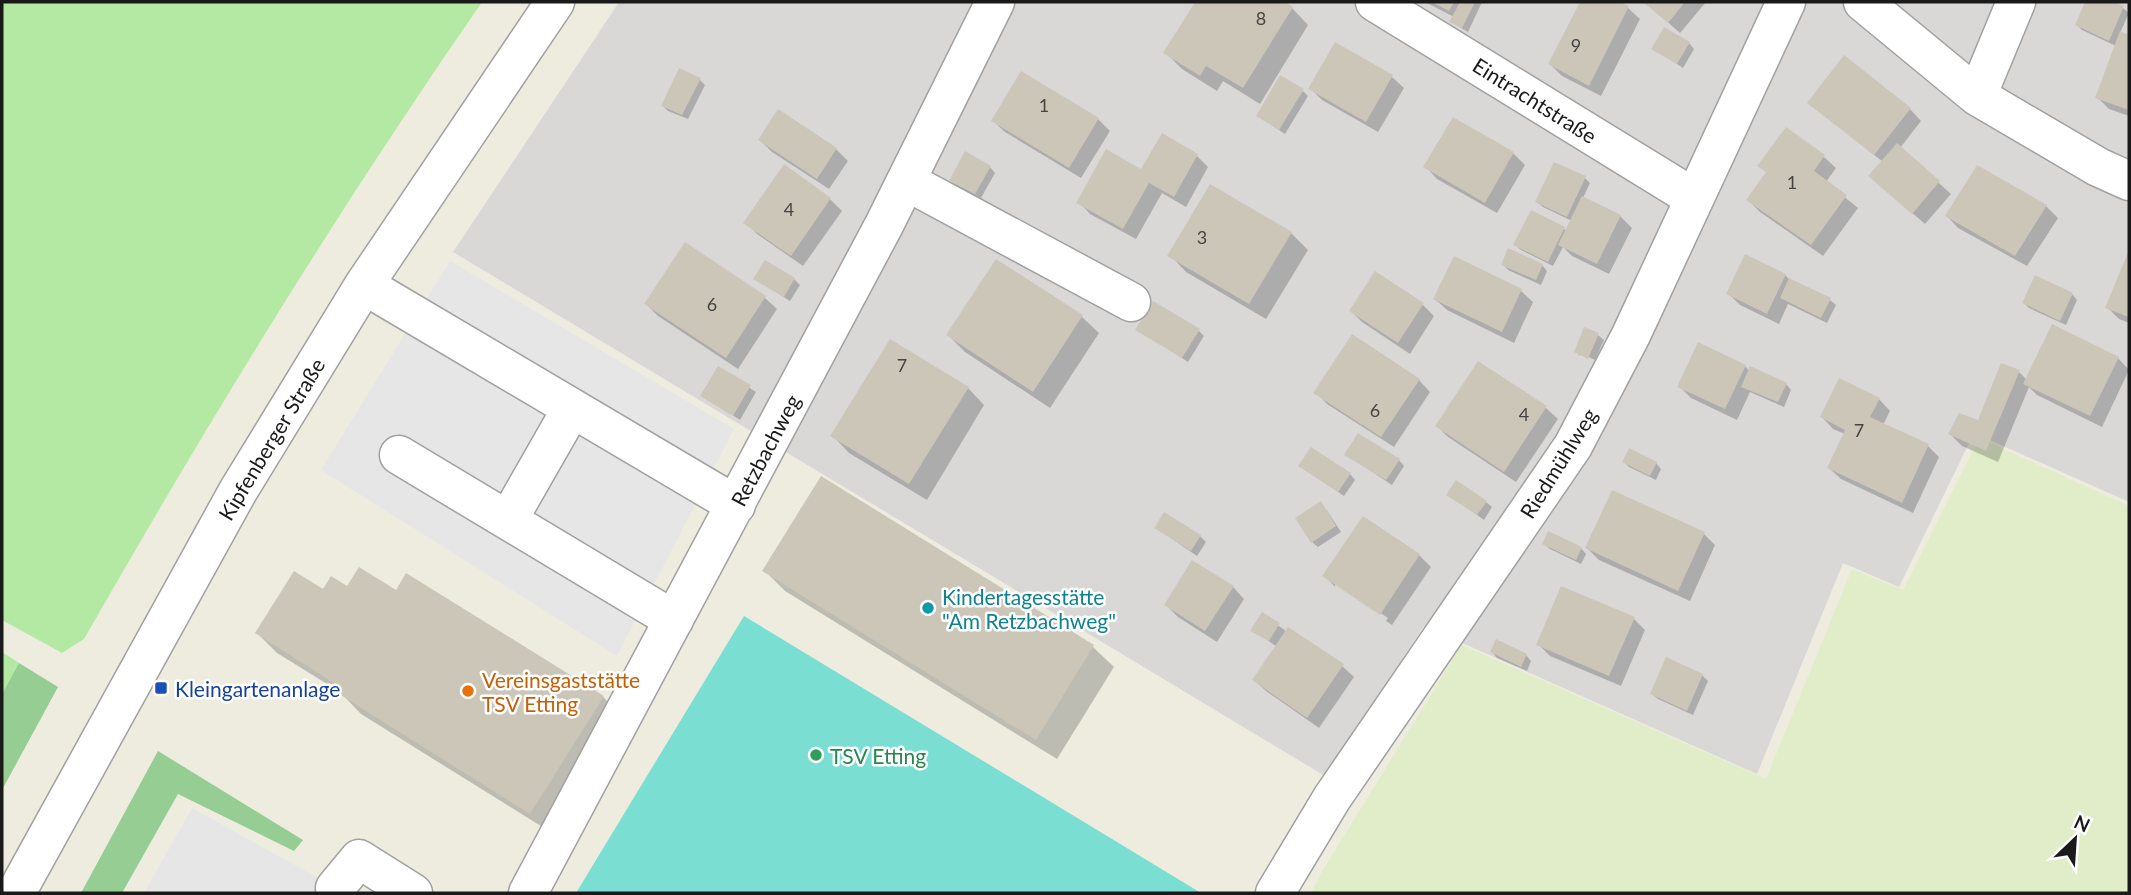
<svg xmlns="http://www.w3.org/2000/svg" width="2131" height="895" viewBox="0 0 2131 895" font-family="Lato,sans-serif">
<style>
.residential{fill:#d9d8d7}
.farmland{fill:#e1edc9}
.grass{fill:#b3e9a3}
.forest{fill:#95cd93}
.pitch{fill:#7aded2}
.parking{fill:#e6e6e6}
.shadow{fill:#0003}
.building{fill:#ccc6b9}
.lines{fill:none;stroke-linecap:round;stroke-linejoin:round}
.minor-casing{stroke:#a1a1a1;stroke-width:41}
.minor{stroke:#fff;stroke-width:38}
.culture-dot{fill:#0f9aa8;stroke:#fff;stroke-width:2.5}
.transit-dot{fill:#1a4fb4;stroke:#fff;stroke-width:2.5}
.food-dot{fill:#e8710a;stroke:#fff;stroke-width:2.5}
.leisure-dot{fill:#2e9e5b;stroke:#fff;stroke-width:2.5}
.labels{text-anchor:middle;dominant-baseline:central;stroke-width:5;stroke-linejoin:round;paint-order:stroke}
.number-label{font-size:18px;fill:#464542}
.street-label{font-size:21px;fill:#1a1a1a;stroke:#fff}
.culture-label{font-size:21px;fill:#0d838f;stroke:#fff;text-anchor:start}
.food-label{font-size:21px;fill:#c56008;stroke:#fff;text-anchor:start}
.transit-label{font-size:21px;fill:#164399;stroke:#fff;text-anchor:start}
.leisure-label{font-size:21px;fill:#27864d;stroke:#fff;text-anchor:start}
</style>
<rect width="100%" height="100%" fill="#edecdf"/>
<!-- residential -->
<path class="residential" d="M 619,2 L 2129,2 L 2129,502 L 1974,433 L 1899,587 L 1843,563 L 1757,774 L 1424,626 L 1325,776 L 453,252 Z"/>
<!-- farmland -->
<path class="farmland" d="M 1979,438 L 2129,506 L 2129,893 L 1311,893 L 1324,868 L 1462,645 L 1766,779 L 1852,569 L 1903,590 Z"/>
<!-- grass -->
<path class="grass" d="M 2,2 L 482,2 C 339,208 208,422 84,639 L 62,653 L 2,620 Z
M 2,652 L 19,663 L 2,694 Z"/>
<!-- forest -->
<path class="forest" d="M 19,663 L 58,687 L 2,790 L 2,694 Z
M 158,751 L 303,840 L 294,851 L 178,794 L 122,893 L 81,893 Z"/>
<!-- pitch -->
<path class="pitch" d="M 744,616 L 1201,893 L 576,893 Z"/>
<!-- parking -->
<path class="parking" d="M 450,261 L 734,429 L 617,656 L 321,470 Z
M 192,808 L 345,893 L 144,893 Z"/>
<!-- shadow -->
<path class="shadow" d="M 1197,2 L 1282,2 L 1292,8 L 1308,25 L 1260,104 L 1223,81 L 1217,91 L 1182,69 L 1166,53 Z
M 1425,2 L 1482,2 L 1468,32 L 1451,22 L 1454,17 Z
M 1582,2 L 1616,2 L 1628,8 L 1640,19 L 1601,96 L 1562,76 L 1550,64 Z
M 1645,2 L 1706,2 L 1680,33 Z
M 2087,2 L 2109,2 L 2123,8 L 2129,13 L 2120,33 L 2129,37 L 2129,116 L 2109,109 L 2097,97 L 2116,46 L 2082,30 L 2077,25 Z
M 1689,43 L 1694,49 L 1683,68 L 1653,48 Z
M 1392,77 L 1404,88 L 1378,132 L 1322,100 L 1311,89 Z
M 700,80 L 705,85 L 688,119 L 668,111 L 663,106 Z
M 1302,90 L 1308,96 L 1285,134 L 1258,116 Z
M 1809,103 L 1910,109 L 1921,121 L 1900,148 L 1951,194 L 1925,224 L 1882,187 L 1883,162 Z
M 779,112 L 836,149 L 848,161 L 829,189 L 772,152 L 760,140 Z
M 1098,119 L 1110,131 L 1081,178 L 1005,132 L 993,121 Z
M 1787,129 L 1824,157 L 1836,168 L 1826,182 L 1858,208 L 1823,256 L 1760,212 L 1748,200 L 1767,173 Z
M 1513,153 L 1525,165 L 1497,213 L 1437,179 L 1426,167 Z
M 1197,156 L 1208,167 L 1186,207 L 1162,193 L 1136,239 L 1090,214 L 1079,202 L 1142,172 Z
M 990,167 L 995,173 L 981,198 L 957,186 L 951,180 Z
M 1978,167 L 2046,206 L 2058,218 L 2027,266 L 1958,228 L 1947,216 Z
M 1585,178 L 1590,183 L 1583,198 L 1620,216 L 1632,228 L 1609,274 L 1572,256 L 1563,247 L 1553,266 L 1521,250 L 1515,245 L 1564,229 L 1567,232 L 1572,221 L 1543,207 L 1537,202 Z
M 830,199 L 842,211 L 803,266 L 757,234 L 746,222 Z
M 1291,233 L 1308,250 L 1266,319 L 1186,272 L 1170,255 Z
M 685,245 L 765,298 L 777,309 L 738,369 L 658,316 L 646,304 Z
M 2129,254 L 2129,323 L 2119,319 L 2107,307 Z
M 1454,259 L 1521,291 L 1533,302 L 1514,343 L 1447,310 L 1435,299 Z
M 997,261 L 1082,317 L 1099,333 L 1050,408 L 965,352 L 948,335 Z
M 1503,264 L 1542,265 L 1547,271 L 1541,285 L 1508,270 Z
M 1785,275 L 1791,281 L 1830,300 L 1836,305 L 1827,323 L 1788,304 L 1779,324 L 1740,305 L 1728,293 Z
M 755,279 L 794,279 L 800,285 L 790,301 Z
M 2072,294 L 2077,300 L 2066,325 L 2029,308 L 2024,303 Z
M 1423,305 L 1434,316 L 1410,354 L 1362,322 L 1351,311 Z
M 1138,329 L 1198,330 L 1204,336 L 1188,362 Z
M 1598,335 L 1604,340 L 1595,360 L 1580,353 L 1580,356 L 1576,352 Z
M 2118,358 L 2129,370 L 2102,427 L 2037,395 L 2029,387 L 1998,462 L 1962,446 L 1950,434 L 1979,422 L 2019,372 L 2027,380 Z
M 1478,363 L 1546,408 L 1558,419 L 1516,482 L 1448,437 L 1437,426 Z
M 1745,366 L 1750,372 L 1786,384 L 1791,390 L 1784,407 L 1750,392 L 1737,420 L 1691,398 L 1679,386 Z
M 718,368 L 756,392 L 740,420 L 702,395 Z
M 1419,380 L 1430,392 L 1394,447 L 1327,404 L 1316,392 Z
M 968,388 L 984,405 L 927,500 L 849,453 L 833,436 Z
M 1879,399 L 1890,411 L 1883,425 L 1928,446 L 1939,457 L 1913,513 L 1841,479 L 1829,468 L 1845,434 L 1833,429 L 1822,417 Z
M 1347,455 L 1399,460 L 1404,466 L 1392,485 Z
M 1624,462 L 1656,463 L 1661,469 L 1656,480 L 1629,467 Z
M 1300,466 L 1350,474 L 1355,480 L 1344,496 Z
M 821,478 L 1093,647 L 1114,667 L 1057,759 L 785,591 L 764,570 Z
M 1449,495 L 1486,502 L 1492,507 L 1484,520 Z
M 1326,509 L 1341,532 L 1318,547 L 1312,542 Z
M 1363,518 L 1419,555 L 1431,567 L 1392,625 L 1336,587 L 1386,621 L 1388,618 L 1335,583 L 1335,587 L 1325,576 Z
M 1156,528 L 1200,536 L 1206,542 L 1197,556 Z
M 1704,534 L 1715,545 L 1690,601 L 1599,560 L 1587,548 Z
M 1544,544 L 1581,548 L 1586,554 L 1581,564 L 1550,549 Z
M 1233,587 L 1244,599 L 1217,642 L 1178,617 L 1166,605 Z
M 348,588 L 396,593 L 603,697 L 624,718 L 552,833 L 361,714 L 340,692 L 277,653 L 257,633 L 324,592 Z
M 1263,614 L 1287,632 L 1342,666 L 1354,677 L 1319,728 L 1266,691 L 1254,680 L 1277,647 L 1253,630 Z
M 1634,619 L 1645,630 L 1621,686 L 1550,656 L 1538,644 Z
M 1492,652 L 1526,655 L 1531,661 L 1527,671 L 1497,658 Z
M 1702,675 L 1708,681 L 1693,715 L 1658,699 L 1652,694 Z"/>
<!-- building -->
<path class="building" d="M 1195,2 L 1285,2 L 1293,7 L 1243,88 L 1206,66 L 1200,76 L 1163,53 Z
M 1432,2 L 1454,2 L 1449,11 Z
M 1460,2 L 1475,2 L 1462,28 L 1449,22 Z
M 1580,2 L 1620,2 L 1629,6 L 1589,86 L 1548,64 Z
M 1643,2 L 1685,2 L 1668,23 Z
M 2085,2 L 2114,2 L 2124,6 L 2109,41 L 2075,25 Z
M 1664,27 L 1690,42 L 1677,64 L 1651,49 Z
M 2120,31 L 2129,35 L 2129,110 L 2095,98 Z
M 1335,42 L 1393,75 L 1366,122 L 1308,89 Z
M 1844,55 L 1911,108 L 1874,155 L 1807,103 Z
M 679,68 L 701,78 L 682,115 L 661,106 Z
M 1021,71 L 1099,118 L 1069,168 L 991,121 Z
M 1280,75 L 1304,89 L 1279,130 L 1256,116 Z
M 778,109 L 837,148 L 817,179 L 758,140 Z
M 1453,117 L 1514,152 L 1485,203 L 1423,167 Z
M 1786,127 L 1825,155 L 1814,171 L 1847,195 L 1811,245 L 1746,200 L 1766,172 L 1757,166 Z
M 1162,133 L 1198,154 L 1174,197 L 1149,183 L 1123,229 L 1076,203 L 1106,149 L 1141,169 Z
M 1897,143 L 1940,181 L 1912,214 L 1868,176 Z
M 965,151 L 991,166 L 975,194 L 949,181 Z
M 1554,162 L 1586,176 L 1567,217 L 1535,202 Z
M 784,164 L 831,198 L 791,256 L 743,223 Z
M 1977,165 L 2047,205 L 2015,256 L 1945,216 Z
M 1210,184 L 1292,232 L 1249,304 L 1167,256 Z
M 1582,196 L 1621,215 L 1597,264 L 1558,245 Z
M 1531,210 L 1565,227 L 1548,262 L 1513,245 Z
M 685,242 L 766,296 L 726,358 L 644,304 Z
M 1508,248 L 1543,264 L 1536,280 L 1501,265 Z
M 2129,250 L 2129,317 L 2105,308 Z
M 1745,254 L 1786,274 L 1767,314 L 1726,294 Z
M 1454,256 L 1522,289 L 1502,332 L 1433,299 Z
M 996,259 L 1083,315 L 1033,392 L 946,335 Z
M 765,260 L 795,278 L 784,297 L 753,279 Z
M 1375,271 L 1424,303 L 1398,343 L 1349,311 Z
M 2035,275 L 2073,293 L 2060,321 L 2022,303 Z
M 1789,278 L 1831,298 L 1821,318 L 1780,298 Z
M 1153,301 L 1200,329 L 1182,358 L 1135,330 Z
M 2052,324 L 2119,357 L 2090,416 L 2023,384 Z
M 1584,327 L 1599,333 L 1588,359 L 1574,352 Z
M 1352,334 L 1420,379 L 1381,437 L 1313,393 Z
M 890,339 L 969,387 L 909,484 L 830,436 Z
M 1698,342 L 1746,365 L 1725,409 L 1677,387 Z
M 1478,361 L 1547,406 L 1504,472 L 1435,426 Z
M 2001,363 L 2020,370 L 1986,451 L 1948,434 L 1959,413 L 1978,420 Z
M 718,366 L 751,385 L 733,416 L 700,396 Z
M 1750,366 L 1787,383 L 1778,402 L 1741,387 Z
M 1839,378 L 1880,398 L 1870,417 L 1929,444 L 1902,503 L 1827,468 L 1845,430 L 1820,417 Z
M 1358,433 L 1400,459 L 1386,480 L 1344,455 Z
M 1311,447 L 1351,473 L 1338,492 L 1298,466 Z
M 1629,448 L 1657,462 L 1650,476 L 1622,462 Z
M 821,476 L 1094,645 L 1036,740 L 762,571 Z
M 1456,480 L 1487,501 L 1477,515 L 1446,495 Z
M 1612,490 L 1705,532 L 1678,591 L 1585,548 Z
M 1321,501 L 1336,526 L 1311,543 L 1295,518 Z
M 1164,512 L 1201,535 L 1191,551 L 1154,528 Z
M 1363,516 L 1420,554 L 1380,615 L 1322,576 Z
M 1548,531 L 1582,547 L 1576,560 L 1542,544 Z
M 1192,560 L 1234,586 L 1205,631 L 1164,605 Z
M 359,567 L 396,590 L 406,573 L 604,696 L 530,814 L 339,694 L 342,688 L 255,633 L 294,571 L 323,589 L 331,576 L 347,586 Z
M 1561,586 L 1635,617 L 1609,676 L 1536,645 Z
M 1262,612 L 1280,623 L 1269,641 L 1250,631 Z
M 1288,627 L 1344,664 L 1307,718 L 1252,680 Z
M 1496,639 L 1527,654 L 1521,667 L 1490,652 Z
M 1666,657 L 1703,674 L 1687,711 L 1650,694 Z"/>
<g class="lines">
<!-- minor casing -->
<g class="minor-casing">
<path id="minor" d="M 1375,2 L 1694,198
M 1863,2 L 1977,96 L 2098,167 L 2129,181
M 1977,96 L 2016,2
M 906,181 L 1131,302
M 364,285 L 736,505
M 399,455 L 674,620
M 508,520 L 572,408
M 335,888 L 359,859 L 413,893
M 16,893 L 238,491 L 364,285 L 555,2
M 528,893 L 884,225 L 995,2
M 1275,893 L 1332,798 L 1573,446 L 1631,335 L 1786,2"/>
</g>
<!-- minor -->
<use href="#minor" class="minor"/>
</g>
<!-- markers -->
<circle class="culture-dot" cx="928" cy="608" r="7"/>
<rect class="transit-dot" x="154" y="681" width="14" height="14" rx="3.5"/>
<circle class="food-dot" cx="468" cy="691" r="7"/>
<circle class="leisure-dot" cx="816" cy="755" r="7"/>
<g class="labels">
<!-- number labels -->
<g class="number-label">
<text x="1261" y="18">8</text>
<text x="1576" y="45">9</text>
<text x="1044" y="105">1</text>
<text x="1792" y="182">1</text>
<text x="789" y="209">4</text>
<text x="1202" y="237">3</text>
<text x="712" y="304">6</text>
<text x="902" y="365">7</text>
<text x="1375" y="410">6</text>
<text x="1524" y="414">4</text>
<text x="1859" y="430">7</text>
</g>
<!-- street labels -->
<g class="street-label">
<text transform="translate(1535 100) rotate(32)">Eintrachtstraße</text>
<text transform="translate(271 439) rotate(-59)">Kipfenberger Straße</text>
<text transform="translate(765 450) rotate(-62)">Retzbachweg</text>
<text transform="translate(1558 463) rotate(-58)">Riedmühlweg</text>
</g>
<!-- culture labels -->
<g class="culture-label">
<text x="942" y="596">Kindertagesstätte<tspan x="942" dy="24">"Am Retzbachweg"</tspan></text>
</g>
<!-- food labels -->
<g class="food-label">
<text x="482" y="679">Vereinsgaststätte<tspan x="482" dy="24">TSV Etting</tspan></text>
</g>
<!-- transit labels -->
<g class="transit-label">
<text x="175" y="688">Kleingartenanlage</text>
</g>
<!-- leisure labels -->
<g class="leisure-label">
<text x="830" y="755">TSV Etting</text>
</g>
</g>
<!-- border -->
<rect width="2131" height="895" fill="none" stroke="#1a1a1a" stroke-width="7"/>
<!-- north arrow -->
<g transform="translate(2075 839) rotate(25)" stroke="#ffffff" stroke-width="5" paint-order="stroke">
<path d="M0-5L12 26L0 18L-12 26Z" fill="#1a1a1a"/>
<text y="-10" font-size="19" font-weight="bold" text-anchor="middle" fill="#1a1a1a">N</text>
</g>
</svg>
